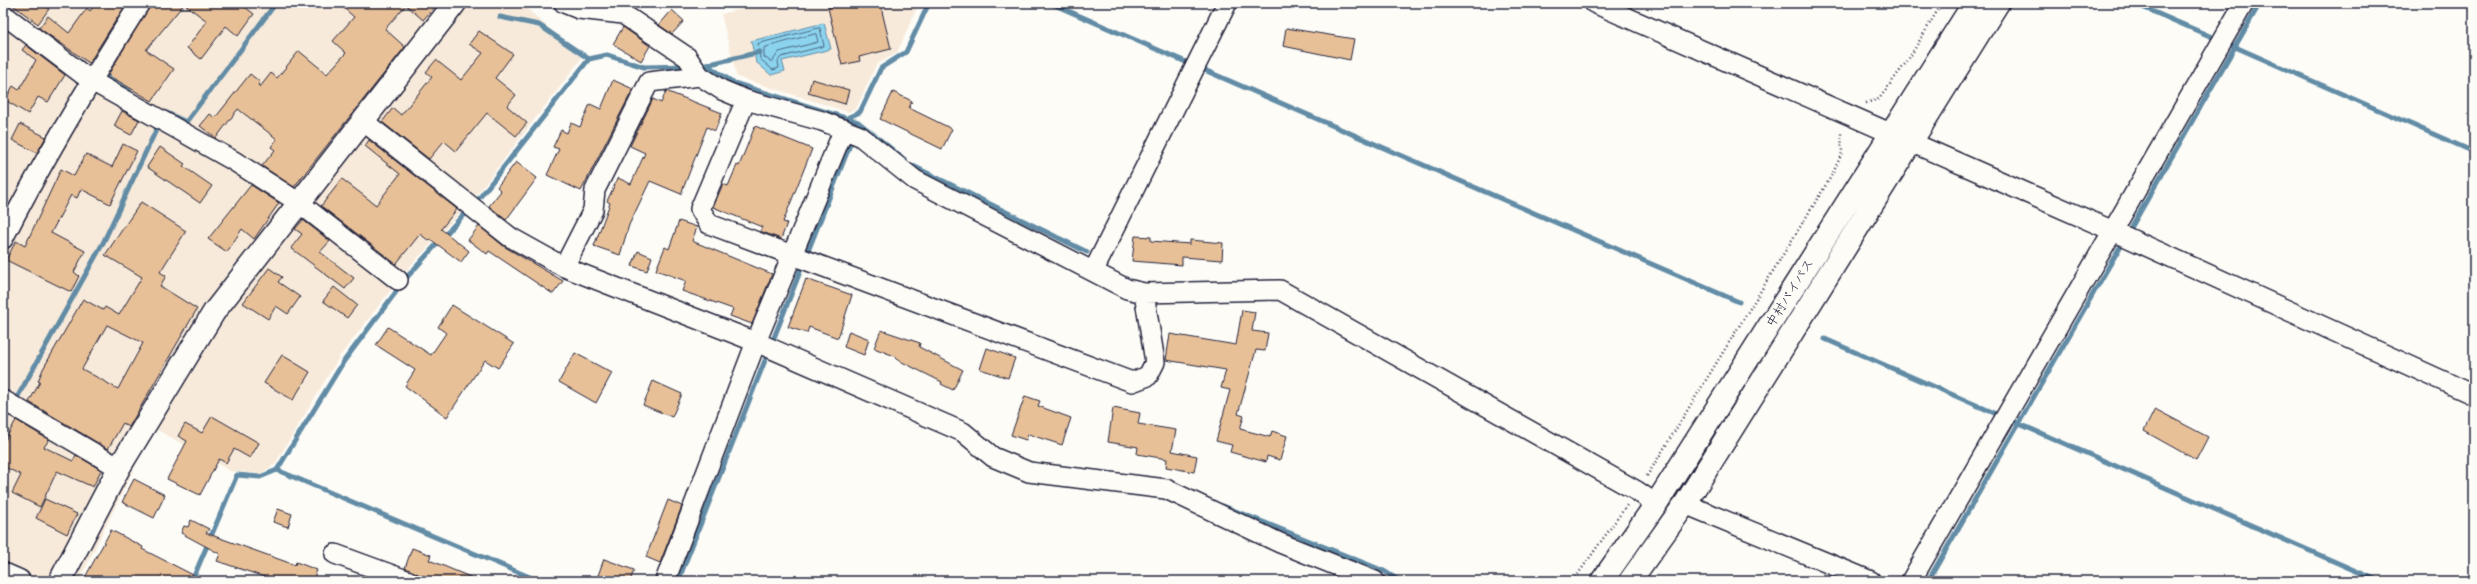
<svg xmlns="http://www.w3.org/2000/svg" width="2477" height="584" viewBox="0 0 2477 584" font-family="'Architects Daughter','Klee One',sans-serif">
<style>
.built{fill:#f7eada}
.water{fill:#8cd3ee;stroke:#628ca6}
.lines{fill:none;stroke-linecap:round;stroke-linejoin:round}
.shore{stroke:#4c6983;stroke-width:1}
.stream{stroke:#628ca6;stroke-width:5}
.building{fill:#e8c098;stroke:#22223b;fill-rule:evenodd}
.minor-casing{stroke:#22223b;stroke-width:22}
.tertiary-casing{stroke:#22223b;stroke-width:25}
.trunk-casing{stroke:#22223b;stroke-width:25}
.path{stroke:#22223b;stroke-width:2.5;stroke-dasharray:1 3;stroke-linecap:butt}
.minor{stroke:#fdfcf7;stroke-width:19}
.tertiary{stroke:#fdfcf7;stroke-width:22}
.trunk{stroke:#fdfcf7;stroke-width:22}
.labels{text-anchor:middle;dominant-baseline:central;stroke-width:3.5;stroke-linejoin:round;paint-order:stroke}
.street-label{font-size:13px;fill:#22223b;stroke:#fdfcf7}
</style>
<rect width="100%" height="100%" fill="#fdfcf7"/>
<filter id="ink" filterUnits="userSpaceOnUse"><feTurbulence type="fractalNoise" baseFrequency=".025" numOctaves="2"/><feDisplacementMap in="SourceGraphic" scale="8" xChannelSelector="R" yChannelSelector="G"/><feConvolveMatrix kernelMatrix="1 2 1 2 8 2 1 2 1" color-interpolation-filters="sRGB"/></filter>
<g filter="url(#ink)">
<!-- built -->
<path class="built" d="M 3,3 L 521,3 L 582,58 L 478,193 L 404,273 L 340,356 L 275,464 L 261,474 L 230,471 L 154,428 L 79,581 L 3,581 Z
M 766,3 L 919,3 L 897,53 L 876,65 L 856,109 L 848,112 L 737,77 L 721,14 Z"/>
<!-- water -->
<path class="water" d="M 824,23 L 831,49 L 782,61 L 785,71 L 771,75 L 756,62 L 751,41 Z"/>
<g class="lines">
<!-- shore -->
<path class="shore" d="M 820,28 L 824,46 L 781,57 L 778,61 L 779,68 L 773,70 L 760,59 L 758,44 Z
M 816,34 L 818,42 L 779,52 L 772,62 L 764,57 L 764,48 Z"/>
<!-- stream -->
<path class="stream" d="M 1050,3 L 1739,302
M 2133,3 L 2219,40
M 500,17 L 539,25 L 589,59
M 2233,46 L 2474,152
M 706,65 L 760,52
M 707,65 L 734,83 L 858,122 L 905,160
M 103,76 L 129,91
M 167,113 L 186,122 L 276,3
M 849,117 L 860,112 L 881,68 L 906,52 L 929,3
M 911,165 L 1087,252
M 480,197 L 589,59 L 607,55 L 644,67 L 688,66
M 2128,233 L 2260,3
M 806,256 L 853,137
M 1825,339 L 2379,581
M 3,423 L 103,243 L 157,128
M 277,470 L 539,581
M 1223,506 L 1384,571 L 1400,581
M 192,581 L 237,475 L 260,477 L 277,470 L 344,361 L 408,276 L 464,214
M 678,581 L 803,264
M 1928,581 L 2124,240"/>
</g>
<!-- building -->
<path class="building" d="M 10,3 L 41,3 L 49,9 L 38,24 Z
M 96,3 L 126,4 L 89,63 L 39,28 L 48,16 L 69,33 L 87,8 L 90,11 Z
M 151,3 L 240,3 L 254,14 L 238,36 L 226,26 L 201,59 L 187,48 L 207,21 L 184,4 L 146,50 L 174,69 L 152,101 L 108,75 Z
M 338,3 L 438,3 L 423,20 L 406,5 L 385,29 L 405,47 L 294,187 L 262,166 L 275,150 L 271,147 L 277,139 L 238,109 L 216,138 L 200,126 L 210,114 L 215,118 L 250,74 L 260,82 L 258,85 L 260,87 L 271,73 L 277,78 L 299,51 L 327,74 L 346,53 L 333,41 L 354,17 Z
M 846,3 L 880,3 L 891,49 L 859,57 L 860,61 L 842,65 L 828,8 Z
M 672,10 L 684,21 L 672,34 L 659,25 Z
M 623,27 L 650,46 L 641,61 L 613,44 Z
M 1286,28 L 1354,39 L 1350,60 L 1283,46 Z
M 479,31 L 513,54 L 495,78 L 516,95 L 507,106 L 527,123 L 516,136 L 487,113 L 456,151 L 444,141 L 429,159 L 382,122 L 393,108 L 401,115 L 432,77 L 426,72 L 436,60 L 461,80 L 483,53 L 469,44 Z
M 26,45 L 65,75 L 48,102 L 38,97 L 28,114 L 5,100 L 13,86 L 19,90 L 36,60 L 22,50 Z
M 812,79 L 849,90 L 845,104 L 808,93 Z
M 613,80 L 633,89 L 581,191 L 547,175 L 559,149 L 553,147 L 561,130 L 567,133 L 571,123 L 580,127 L 590,104 L 601,109 Z
M 666,91 L 722,113 L 715,131 L 707,127 L 681,194 L 650,181 L 629,225 L 620,255 L 594,246 L 610,203 L 607,201 L 618,178 L 631,184 L 645,153 L 630,146 L 653,99 L 661,103 Z
M 893,92 L 912,101 L 909,108 L 952,129 L 942,149 L 880,119 Z
M 122,111 L 139,120 L 131,135 L 114,126 Z
M 20,124 L 46,137 L 37,153 L 12,140 Z
M 755,126 L 812,149 L 783,222 L 787,223 L 781,239 L 760,231 L 762,227 L 713,207 L 723,184 L 728,186 L 737,165 L 739,166 Z
M 369,140 L 457,209 L 441,229 L 469,251 L 461,262 L 430,239 L 429,241 L 420,234 L 396,264 L 321,206 L 342,179 L 376,205 L 400,174 L 365,146 Z
M 123,144 L 137,151 L 110,204 L 81,189 L 77,198 L 71,195 L 51,233 L 85,251 L 74,272 L 79,276 L 71,292 L 6,260 L 16,241 L 25,246 L 61,169 L 74,176 L 86,154 L 112,167 Z
M 160,147 L 185,164 L 183,166 L 212,186 L 200,203 L 147,167 Z
M 516,162 L 537,178 L 506,220 L 489,206 L 501,191 L 497,187 Z
M 251,185 L 279,203 L 254,239 L 242,229 L 227,252 L 208,239 Z
M 141,202 L 186,231 L 160,272 L 166,276 L 160,286 L 197,309 L 129,427 L 123,423 L 108,449 L 29,402 L 40,382 L 38,381 L 43,369 L 83,299 L 103,310 L 105,307 L 119,315 L 142,277 L 105,255 ZM 107,325 L 143,343 L 118,389 L 82,369 Z
M 303,220 L 330,241 L 320,252 L 354,278 L 345,289 L 291,248 L 302,234 L 295,229 Z
M 679,221 L 697,227 L 692,241 L 772,274 L 752,324 L 730,316 L 733,309 L 682,291 L 686,281 L 656,270 L 665,247 L 669,249 Z
M 479,226 L 505,247 L 563,281 L 553,294 L 489,251 L 487,254 L 468,240 Z
M 1135,236 L 1151,237 L 1151,241 L 1190,244 L 1190,240 L 1223,243 L 1222,260 L 1182,257 L 1182,265 L 1132,261 Z
M 638,251 L 652,257 L 647,271 L 632,266 Z
M 269,268 L 282,277 L 278,282 L 300,297 L 288,314 L 276,306 L 268,319 L 243,303 Z
M 806,279 L 852,295 L 838,338 L 809,327 L 807,333 L 788,327 Z
M 334,287 L 357,305 L 347,318 L 323,301 Z
M 452,305 L 514,344 L 498,368 L 485,360 L 447,417 L 405,386 L 415,370 L 376,345 L 388,327 L 431,355 L 446,333 L 438,327 Z
M 1242,310 L 1255,312 L 1252,331 L 1268,333 L 1265,351 L 1256,350 L 1238,414 L 1244,416 L 1240,429 L 1270,437 L 1272,431 L 1287,436 L 1280,460 L 1267,456 L 1266,462 L 1230,452 L 1232,445 L 1216,441 L 1230,390 L 1221,388 L 1226,370 L 1166,360 L 1170,334 L 1236,345 Z
M 881,330 L 920,343 L 919,347 L 963,370 L 953,390 L 941,384 L 942,382 L 896,359 L 897,357 L 874,348 Z
M 849,331 L 869,339 L 864,355 L 844,347 Z
M 987,348 L 1015,358 L 1008,378 L 980,369 Z
M 575,353 L 612,373 L 596,403 L 559,382 Z
M 282,355 L 310,372 L 293,400 L 264,383 Z
M 653,381 L 682,394 L 672,417 L 643,405 Z
M 1025,396 L 1040,401 L 1038,406 L 1071,418 L 1062,445 L 1028,434 L 1026,440 L 1011,435 Z
M 1113,408 L 1140,413 L 1138,424 L 1176,430 L 1172,451 L 1197,456 L 1194,472 L 1166,467 L 1167,459 L 1137,454 L 1138,447 L 1108,442 Z
M 2155,409 L 2208,437 L 2196,460 L 2144,431 Z
M 212,416 L 259,443 L 250,458 L 234,449 L 226,463 L 219,459 L 200,495 L 167,479 L 187,441 L 178,436 L 185,424 L 202,433 Z
M 16,420 L 49,440 L 44,447 L 73,461 L 76,455 L 101,470 L 93,487 L 57,471 L 40,507 L 12,493 L 21,475 L 3,466 L 3,444 Z
M 134,479 L 165,495 L 154,518 L 122,502 Z
M 45,499 L 77,514 L 67,534 L 36,518 Z
M 668,500 L 682,506 L 660,563 L 646,557 Z
M 278,509 L 292,514 L 288,527 L 273,522 Z
M 191,520 L 209,529 L 206,533 L 295,565 L 296,562 L 317,570 L 313,581 L 276,581 L 217,561 L 220,554 L 181,533 L 184,526 L 188,527 Z
M 111,530 L 143,547 L 142,549 L 205,581 L 83,581 Z
M 412,548 L 431,555 L 429,560 L 480,581 L 438,581 L 418,574 L 405,568 Z
M 604,559 L 634,570 L 630,581 L 596,581 Z"/>
<g class="lines">
<!-- minor casing -->
<g class="minor-casing">
<path id="minor" d="M 564,3 L 579,9 L 623,14 L 687,57 L 700,76 L 722,90 L 746,100 L 822,121 L 860,136 L 915,180 L 1127,289 L 1144,293 L 1280,290 L 1637,491 L 1656,504
M 1594,3 L 2111,230 L 2474,395
M 3,14 L 90,80 L 234,161 L 298,202 L 398,280
M 746,100 L 700,209 L 709,224 L 1132,382 L 1148,376 L 1155,362 L 1144,293
M 363,121 L 510,237 L 564,267 L 756,342 L 963,432 L 993,457 L 1029,472 L 1166,489 L 1280,543 L 1375,581
M 3,239 C 44,158 91,80 140,3
M 564,267 L 593,210 L 595,190 L 649,82 L 700,76
M 1094,270 L 1227,3
M 3,400 L 109,462 L 120,466
M 1685,504 L 1871,581
M 335,554 L 409,581
M 665,581 L 756,342 L 844,129
M 1911,581 L 2244,3"/>
</g>
<!-- tertiary casing -->
<g class="tertiary-casing">
<path id="tertiary" d="M 3,574 L 19,581
M 60,581 L 120,466 L 214,312 L 455,3"/>
</g>
<!-- trunk casing -->
<g class="trunk-casing">
<path id="trunk" d="M 1602,581 L 1656,504 L 1974,3
M 1630,581 L 1685,504 L 1998,3"/>
</g>
<!-- path -->
<path class="path" d="M 1866,103 L 1879,99 L 1908,60 L 1942,3
M 1647,476 L 1832,175 L 1842,153 L 1841,132
M 1573,581 L 1627,505"/>
<!-- minor -->
<use href="#minor" class="minor"/>
<!-- tertiary -->
<use href="#tertiary" class="tertiary"/>
<!-- trunk -->
<use href="#trunk" class="trunk"/>
</g>
</g>
<g class="labels">
<!-- street labels -->
<g class="street-label">
<text transform="translate(1790 293) rotate(-58)">中村バイパス</text>
</g>
</g>
<!-- margin -->
<rect width="2477" height="584" fill="none" stroke="#fdfcf7" stroke-width="16"/>
<rect x="8" y="8" width="2461" height="568" fill="none" stroke="#22223b" stroke-width="1.5" filter="url(#ink)"/>
</svg>
